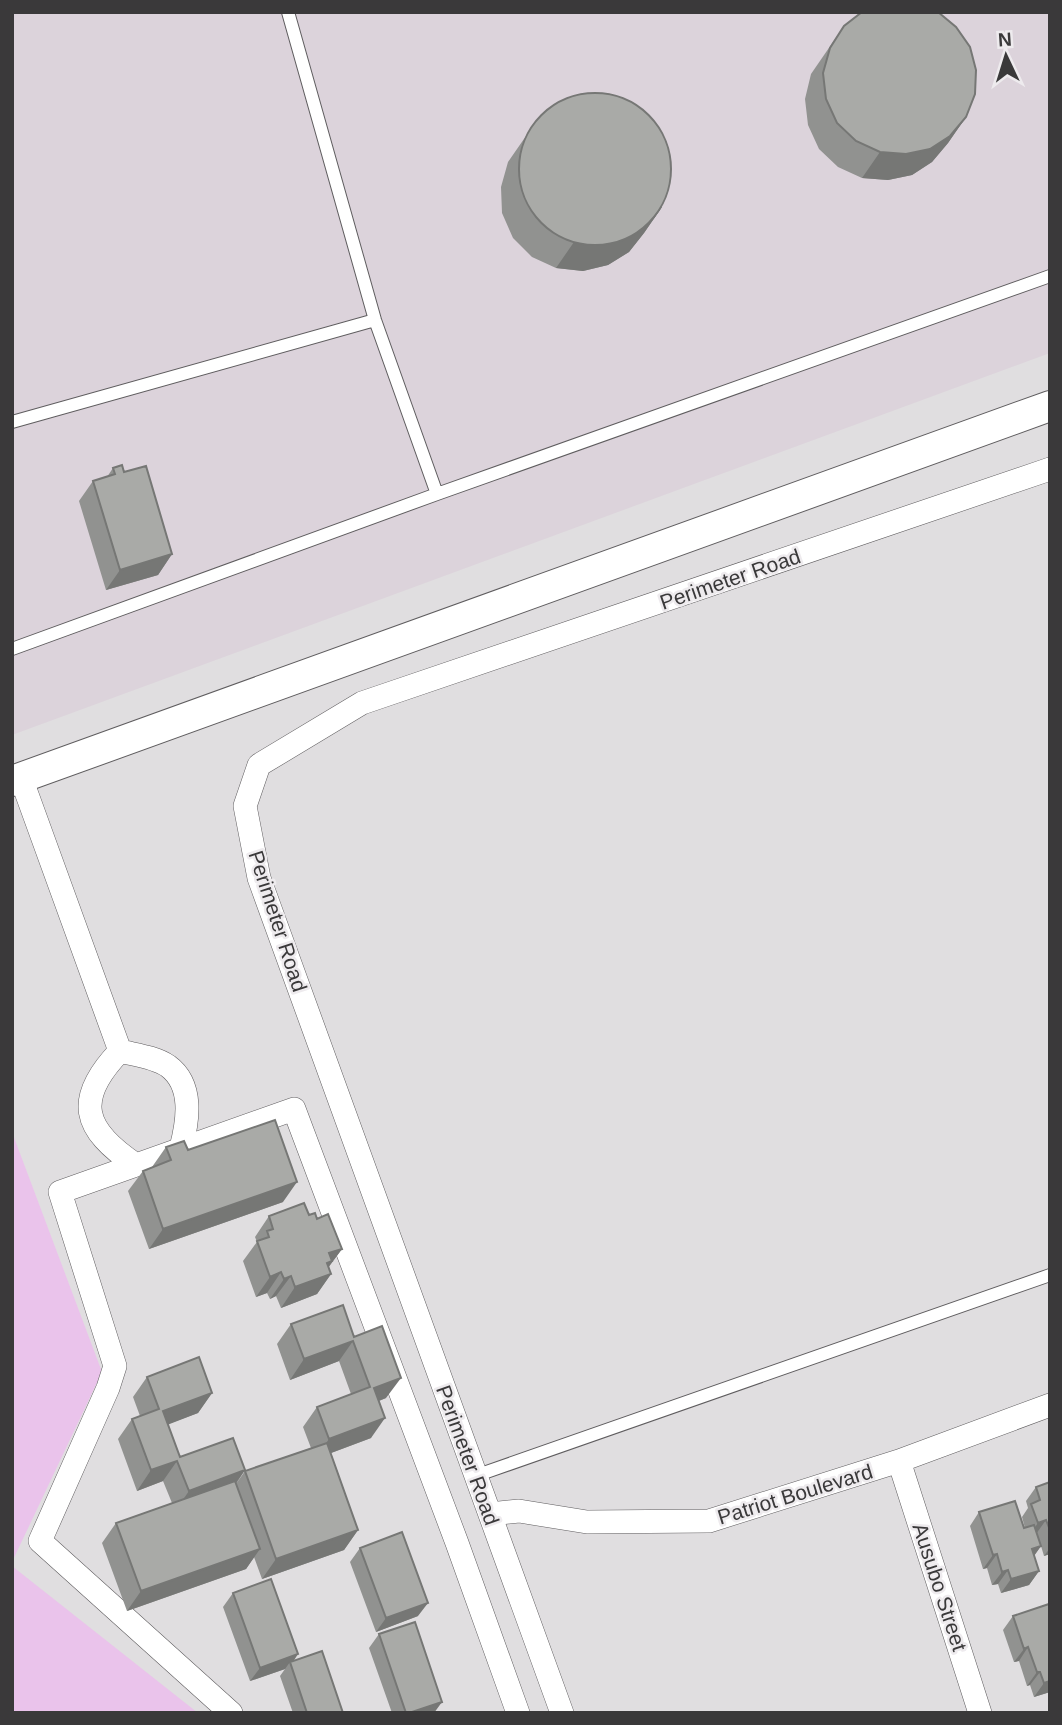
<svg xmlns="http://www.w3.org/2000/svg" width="1062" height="1725" viewBox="0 0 1062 1725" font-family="Helvetica,sans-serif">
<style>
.built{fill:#dcd3db}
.green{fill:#eac3eb}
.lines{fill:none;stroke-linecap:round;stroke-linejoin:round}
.service-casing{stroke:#5f5d5f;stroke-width:14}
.minor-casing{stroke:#5f5d5f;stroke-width:24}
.tertiary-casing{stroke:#5f5d5f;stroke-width:32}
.service{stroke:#fff;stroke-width:12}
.minor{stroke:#fff;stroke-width:23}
.tertiary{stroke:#fff;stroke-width:30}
.wall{fill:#919290}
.shaded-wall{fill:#767775}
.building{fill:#a9aaa7;stroke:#767775;stroke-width:2}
.labels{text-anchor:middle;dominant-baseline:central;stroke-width:5;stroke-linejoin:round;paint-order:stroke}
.street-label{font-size:21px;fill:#3a393a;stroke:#eeebee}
</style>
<rect width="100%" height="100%" fill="#e0dee0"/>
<!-- built -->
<path class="built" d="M 12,12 L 1050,12 L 1050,353 L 12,735 Z"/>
<!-- green -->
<path class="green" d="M 12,1132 L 102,1372 L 12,1562 Z
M 12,1566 L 198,1713 L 12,1713 Z"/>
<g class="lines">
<!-- service casing -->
<g class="service-casing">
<path id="service" d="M 288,12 L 375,320 L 437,494
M 12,422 L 375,320
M 12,649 L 437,494 L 1050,276
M 475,1476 L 1050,1275"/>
</g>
<!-- minor casing -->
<g class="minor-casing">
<path id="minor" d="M 21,778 L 120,1051
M 120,1051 C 74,1099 82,1129 136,1165
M 120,1051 C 136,1055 155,1057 168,1066 C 194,1085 188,1121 181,1148
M 899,1461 L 980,1713
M 490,1514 L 519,1511 L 587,1522 L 709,1521 L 899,1461 L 1050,1405
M 231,1713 L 40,1541 L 108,1388 L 115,1366 L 60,1192 L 294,1109 L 457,1543 L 518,1713
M 562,1713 L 259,878 L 245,806 L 259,765 L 362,703 L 1050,469"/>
</g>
<!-- tertiary casing -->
<g class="tertiary-casing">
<path id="tertiary" d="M 12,781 L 1050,406"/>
</g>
<!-- service -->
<use href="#service" class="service"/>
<!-- minor -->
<use href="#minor" class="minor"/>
<!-- tertiary -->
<use href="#tertiary" class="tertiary"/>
</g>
<!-- wall -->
<path class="wall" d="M 844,26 L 966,117 L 948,143 L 932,162 L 912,175 L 888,180 L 862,178 L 838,167 L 819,149 L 808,125 L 805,99 L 811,74 Z
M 526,136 L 662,207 L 644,233 L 629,252 L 608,265 L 583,271 L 556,268 L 532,257 L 513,238 L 502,213 L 501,187 L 508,162 Z
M 113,468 L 124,472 L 172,554 L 158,575 L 106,590 L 79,501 L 93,481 L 107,477 Z
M 166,1147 L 188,1150 L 283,1202 L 149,1249 L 128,1191 L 143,1171 L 152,1167 Z
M 309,1215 L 342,1249 L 328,1268 L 331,1274 L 317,1294 L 281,1308 L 276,1296 L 270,1299 L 267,1293 L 256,1297 L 243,1261 L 257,1242 L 255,1237 L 269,1216 Z
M 291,1324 L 354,1337 L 386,1398 L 379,1401 L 371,1438 L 331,1453 L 358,1530 L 344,1550 L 262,1579 L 254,1557 L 246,1569 L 127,1611 L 102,1543 L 116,1523 L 172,1503 L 163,1481 L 137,1491 L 118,1439 L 132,1419 L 140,1416 L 133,1397 L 147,1377 L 212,1393 L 198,1413 L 168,1424 L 180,1457 L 245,1470 L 236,1484 L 245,1471 L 311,1448 L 303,1427 L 317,1407 L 351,1394 L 339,1361 L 290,1380 L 277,1344 Z
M 1050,1482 L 1050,1554 L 1044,1556 L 1041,1546 L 1034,1556 L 1039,1571 L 1029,1585 L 1001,1593 L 998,1584 L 992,1585 L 987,1568 L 983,1569 L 970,1526 L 979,1512 L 1024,1528 L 1025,1528 L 1022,1517 L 1028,1508 L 1026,1501 L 1036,1487 Z
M 360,1548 L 418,1616 L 376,1632 L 350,1562 Z
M 233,1593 L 293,1661 L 343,1713 L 293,1713 L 280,1676 L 285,1669 L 250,1681 L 223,1607 Z
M 1013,1616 L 1050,1692 L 1034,1697 L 1030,1685 L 1027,1686 L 1019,1661 L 1014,1662 L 1003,1630 Z
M 379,1634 L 434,1713 L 392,1713 L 369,1648 Z"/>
<!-- shaded-wall -->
<path class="shaded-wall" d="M 966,117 L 948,143 L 932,162 L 912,175 L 888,180 L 862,178 L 880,152 Z
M 662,207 L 644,233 L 629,252 L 608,265 L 583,271 L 556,268 L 574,242 Z
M 172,554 L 158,575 L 106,590 L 120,570 Z
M 297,1182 L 283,1202 L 149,1249 L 163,1229 Z
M 342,1249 L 327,1269 L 331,1274 L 317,1294 L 281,1308 L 295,1287 L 329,1253 Z
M 281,1272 L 267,1293 L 256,1297 L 270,1277 Z
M 291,1276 L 276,1296 L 270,1299 L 284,1279 Z
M 353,1341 L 339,1361 L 290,1380 L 304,1359 Z
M 401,1378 L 386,1398 L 360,1408 L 374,1388 Z
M 212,1393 L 198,1413 L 149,1432 L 163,1411 Z
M 385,1418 L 371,1438 L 315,1459 L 329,1439 Z
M 177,1461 L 163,1481 L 137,1491 L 151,1470 Z
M 245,1470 L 231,1490 L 175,1511 L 189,1491 Z
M 1046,1520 L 1036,1534 L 1028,1537 L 1038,1523 Z
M 358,1530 L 344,1550 L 262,1579 L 276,1559 Z
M 1041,1546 L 1031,1560 L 1032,1549 Z
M 1050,1548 L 1050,1554 L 1044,1556 Z
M 260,1549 L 246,1569 L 127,1611 L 141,1591 Z
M 997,1554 L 987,1568 L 983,1569 L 993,1555 Z
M 1008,1570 L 998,1584 L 992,1585 L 1002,1572 Z
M 1039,1571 L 1029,1585 L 1001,1593 L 1011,1579 Z
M 428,1603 L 418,1616 L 376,1632 L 386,1618 Z
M 1028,1647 L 1019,1661 L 1014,1662 L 1024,1649 Z
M 298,1654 L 291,1665 L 290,1662 L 285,1669 L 250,1681 L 260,1668 Z
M 1037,1672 L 1040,1672 L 1030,1685 L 1027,1686 Z
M 1050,1681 L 1050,1692 L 1034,1697 L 1044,1683 Z
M 442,1702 L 434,1713 L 409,1713 Z"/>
<!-- building -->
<path class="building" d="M 862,12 L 938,12 L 956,27 L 970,47 L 976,70 L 975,94 L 966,117 L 950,136 L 930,149 L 906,154 L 880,152 L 856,141 L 837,123 L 826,99 L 823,73 L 830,48 L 844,26 Z
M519 169a76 76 0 1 1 152 0a76 76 0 1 1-152 0Z
M 122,465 L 124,472 L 146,466 L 172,554 L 120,570 L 93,481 L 115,474 L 113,468 Z
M 275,1120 L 297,1182 L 163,1229 L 143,1171 L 171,1160 L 166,1147 L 184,1141 L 188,1150 Z
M 304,1203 L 309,1215 L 315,1213 L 317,1219 L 328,1214 L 342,1249 L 329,1253 L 332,1261 L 327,1263 L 331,1274 L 295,1287 L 291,1276 L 284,1279 L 281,1272 L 270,1277 L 257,1241 L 269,1237 L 267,1231 L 273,1229 L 269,1216 Z
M 343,1305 L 354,1337 L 382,1326 L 401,1378 L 374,1388 L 385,1418 L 329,1439 L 317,1407 L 370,1387 L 353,1341 L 304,1359 L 291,1324 Z
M 199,1357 L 212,1393 L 163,1411 L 180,1457 L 233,1438 L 245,1470 L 189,1491 L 177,1461 L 151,1470 L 132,1419 L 159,1409 L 147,1377 Z
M 327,1443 L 358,1530 L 276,1559 L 245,1471 Z
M 235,1481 L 260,1549 L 141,1591 L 116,1523 Z
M 1050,1482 L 1050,1530 L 1046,1520 L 1038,1523 L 1031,1504 L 1040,1500 L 1036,1487 Z
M 1015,1501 L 1024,1528 L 1034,1525 L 1041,1546 L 1032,1549 L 1039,1571 L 1011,1579 L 1008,1570 L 1002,1572 L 997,1554 L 993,1555 L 979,1512 Z
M 402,1532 L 428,1603 L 386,1618 L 360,1548 Z
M 271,1579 L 298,1654 L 260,1668 L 233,1593 Z
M 1049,1604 L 1050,1681 L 1044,1683 L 1040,1672 L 1037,1672 L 1028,1647 L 1024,1649 L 1013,1616 Z
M 415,1622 L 442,1702 L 409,1713 L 406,1713 L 379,1634 Z
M 322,1651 L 343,1713 L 307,1713 L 290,1662 Z"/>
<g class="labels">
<!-- street labels -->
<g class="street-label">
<text transform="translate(730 579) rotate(-19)">Perimeter Road</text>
<text transform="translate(278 921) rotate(72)">Perimeter Road</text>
<text transform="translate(468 1455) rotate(70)">Perimeter Road</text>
<text transform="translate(795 1494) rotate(-17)">Patriot Boulevard</text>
<text transform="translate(940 1587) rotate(72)">Ausubo Street</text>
</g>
</g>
<!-- border -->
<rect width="1062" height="1725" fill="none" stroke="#3a393a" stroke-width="28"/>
<!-- north arrow -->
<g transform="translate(1006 56) rotate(356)" stroke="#eeebee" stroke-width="5" paint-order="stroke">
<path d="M0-5L12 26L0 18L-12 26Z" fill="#3a393a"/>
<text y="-10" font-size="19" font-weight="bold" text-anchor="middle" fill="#3a393a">N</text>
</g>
</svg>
